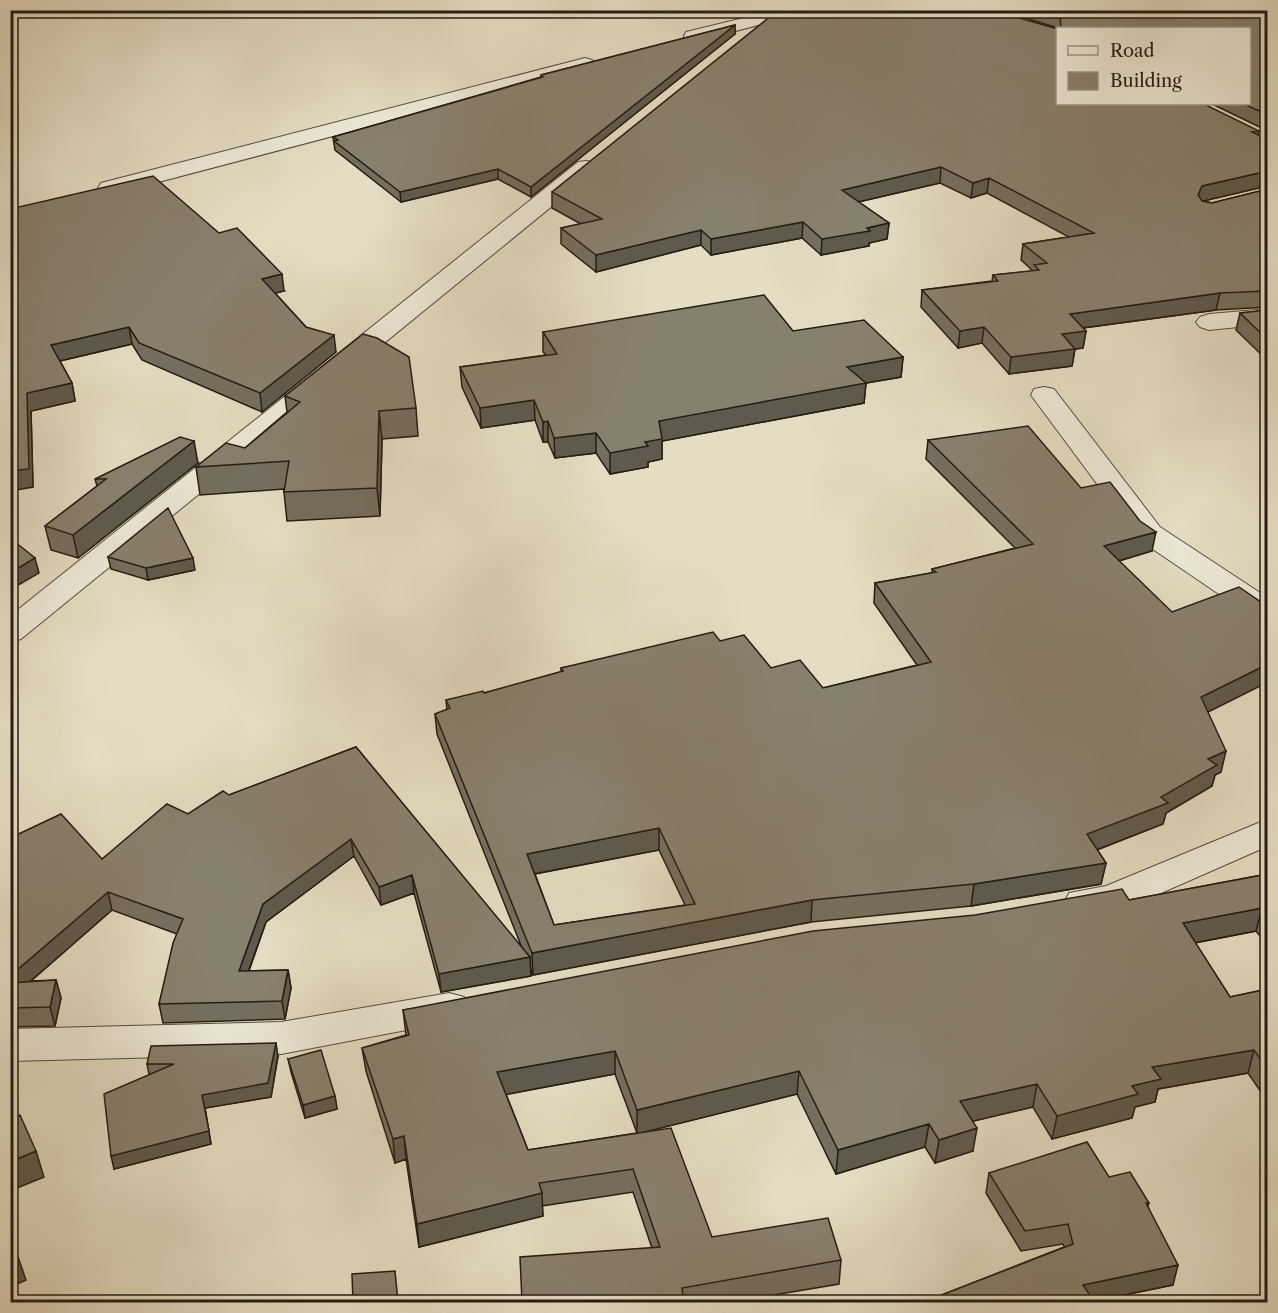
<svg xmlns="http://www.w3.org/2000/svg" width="1278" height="1313" viewBox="0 0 1278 1313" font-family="'Libre Caslon Text',serif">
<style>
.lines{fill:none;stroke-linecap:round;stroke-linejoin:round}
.minor-casing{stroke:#544c3e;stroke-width:2}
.tertiary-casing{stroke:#544c3e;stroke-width:2}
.minor{fill:#ede9d8;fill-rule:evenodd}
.tertiary{fill:#ede9d8;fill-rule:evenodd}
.wall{fill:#756e5f;stroke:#241c12;stroke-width:1.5;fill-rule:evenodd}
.shaded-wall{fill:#5f5a4d;stroke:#241c12;stroke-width:1.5}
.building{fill:#88806e;stroke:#241c12;stroke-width:1.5;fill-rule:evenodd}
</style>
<rect width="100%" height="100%" fill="#e4ddc3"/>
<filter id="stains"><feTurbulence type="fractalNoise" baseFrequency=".00333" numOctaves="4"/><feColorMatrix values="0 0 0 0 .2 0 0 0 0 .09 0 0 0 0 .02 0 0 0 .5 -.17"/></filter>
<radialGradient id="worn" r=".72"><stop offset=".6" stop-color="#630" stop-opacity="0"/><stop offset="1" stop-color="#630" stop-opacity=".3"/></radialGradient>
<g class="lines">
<!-- minor casing -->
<g class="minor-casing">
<path id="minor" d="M 772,11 L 778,12 L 781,16 L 778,20 L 693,42 L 686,40 L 684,36 L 686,32 Z
M 585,58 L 592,60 L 595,64 L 592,68 L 109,195 L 101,193 L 98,188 L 101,183 Z
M 1268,309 L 1268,324 L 1209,330 L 1200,327 L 1196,322 L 1200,317 L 1209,314 Z
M 1044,387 L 1054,389 L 1160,527 L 1268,598 L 1268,622 L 1257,620 L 1138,539 L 1031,395 L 1034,389 Z
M 1268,819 L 1268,846 L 1127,908 L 1083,917 L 1069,913 L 1064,903 L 1069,893 L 1106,886 Z
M 449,993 L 464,997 L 470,1008 L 464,1019 L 281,1054 L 10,1061 L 10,1029 L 281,1022 Z"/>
</g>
<!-- tertiary casing -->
<g class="tertiary-casing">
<path id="tertiary" d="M 586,161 L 594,162 L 597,167 L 594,172 L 21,639 L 10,642 L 10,616 L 578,162 Z"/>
</g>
<!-- minor -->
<use href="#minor" class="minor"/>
<!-- tertiary -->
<use href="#tertiary" class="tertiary"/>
</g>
<!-- wall -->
<path class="wall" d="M 999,10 L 1268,10 L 1268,131 L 1212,104 L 1250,104 L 1250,28 L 1058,28 Z
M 735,25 L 735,34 L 531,197 L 498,179 L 401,202 L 335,150 L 333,137 L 541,77 L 541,75 Z
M 1259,131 L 1258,135 L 1268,140 L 1268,186 L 1203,201 L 1212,203 L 1268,189 L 1268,307 L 1216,310 L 1083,328 L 1086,331 L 1083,348 L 1075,349 L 1072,366 L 1009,374 L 982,343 L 958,348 L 921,307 L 922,290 L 992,281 L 993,275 L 1033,271 L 1021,260 L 1023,244 L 1069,237 L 987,193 L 971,198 L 940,183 L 858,202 L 889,223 L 887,239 L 869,243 L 869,246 L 821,255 L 802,238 L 711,255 L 701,245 L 596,272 L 561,244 L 561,228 L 581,224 L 552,208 L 552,192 Z
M 10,209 L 284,291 L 275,293 L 306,327 L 336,352 L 262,412 L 142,360 L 132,344 L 60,361 L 72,383 L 75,401 L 31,411 L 33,487 Z
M 1268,310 L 1268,361 L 1236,330 L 1240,313 Z
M 793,331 L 903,357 L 901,377 L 866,383 L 864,403 L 662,441 L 662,459 L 648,462 L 648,467 L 610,474 L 596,453 L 555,458 L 548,442 L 543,442 L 535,420 L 481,428 L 462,387 L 460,367 L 546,355 L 543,352 L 543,332 Z
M 285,396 L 416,408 L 418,436 L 382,439 L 380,516 L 287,521 L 284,492 L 284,489 L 200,495 L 196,467 L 245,448 L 287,412 Z
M 928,440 L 1081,488 L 1152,551 L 1119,561 L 1207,712 L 1221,772 L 1215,775 L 1212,786 L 1166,813 L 1163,824 L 1097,850 L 1106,863 L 1101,884 L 971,906 L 811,922 L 533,975 L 531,969 L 531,976 L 441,992 L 414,893 L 381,905 L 354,856 L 266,922 L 249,971 L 288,970 L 291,988 L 285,1019 L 163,1023 L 159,1004 L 177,934 L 112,910 L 31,981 L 56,980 L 61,998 L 55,1026 L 10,1027 L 10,838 L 102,859 L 188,814 L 229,795 L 356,747 L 522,948 L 437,734 L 435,714 L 447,710 L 446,700 L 484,693 L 561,672 L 561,668 L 720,641 L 771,668 L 823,688 L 917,665 L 874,603 L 875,583 L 932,573 L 932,569 L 1015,548 L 926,459 ZM 659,850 L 685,905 L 554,925 L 535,874 Z
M 198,463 L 78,558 L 51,550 L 45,526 L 97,486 L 95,479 Z
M 108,557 L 195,570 L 148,580 L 111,569 Z
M 1268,874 L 1268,946 L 1256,931 L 1195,943 L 1230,997 L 1268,989 L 1268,1102 L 1248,1073 L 1158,1089 L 1155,1102 L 1135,1107 L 1132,1118 L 1052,1139 L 1033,1107 L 973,1121 L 973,1151 L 935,1163 L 925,1147 L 836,1174 L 797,1094 L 643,1132 L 712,1237 L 841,1260 L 839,1284 L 733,1302 L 522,1302 L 652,1248 L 633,1192 L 542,1206 L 543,1216 L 419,1247 L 406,1159 L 395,1163 L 366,1071 L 362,1048 L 406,1035 L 403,1010 L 1129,900 ZM 615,1074 L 637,1133 L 528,1150 L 506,1094 Z
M 278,1056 L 271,1097 L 205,1108 L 211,1144 L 114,1169 L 149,1074 L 147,1064 Z
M 288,1059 L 335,1096 L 337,1109 L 305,1118 L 291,1072 Z
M 989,1173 L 1109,1177 L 1149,1203 L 1148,1206 L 1173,1285 L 1094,1301 L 1094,1302 L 937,1302 L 939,1296 L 1064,1247 L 1063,1244 L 1021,1251 L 986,1193 Z"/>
<!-- shaded-wall -->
<path class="shaded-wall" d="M 735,25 L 735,34 L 531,197 L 531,187 Z
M 941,167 L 940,183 L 841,206 L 842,190 Z
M 498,169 L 498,179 L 401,202 L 400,192 Z
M 1268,171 L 1267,186 L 1199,202 L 1198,195 L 1202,186 Z
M 989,178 L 987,193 L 971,198 L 973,183 Z
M 803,222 L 802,238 L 711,255 L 711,239 Z
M 889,223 L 887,239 L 869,243 L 869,246 L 821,255 L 822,239 Z
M 701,230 L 701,245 L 596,272 L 596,255 Z
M 282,274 L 284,291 L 264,296 L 262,279 Z
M 1220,293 L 1216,310 L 1067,330 L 1070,314 Z
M 129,327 L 132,344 L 55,362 L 51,345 Z
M 984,327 L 982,343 L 958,348 L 960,331 Z
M 1086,331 L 1083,348 L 1075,349 L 1072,366 L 1009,374 L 1011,357 L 1062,334 Z
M 334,335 L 336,352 L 262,412 L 260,393 Z
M 903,357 L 901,377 L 866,383 L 864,403 L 662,441 L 662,459 L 648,462 L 648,467 L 610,474 L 610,453 L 645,442 L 659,421 L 847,367 Z
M 72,383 L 75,401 L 31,411 L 33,487 L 10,491 L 10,471 L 27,393 Z
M 534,400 L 535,420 L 481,428 L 480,408 Z
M 379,411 L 382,439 L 380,516 L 377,488 Z
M 548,421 L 548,442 L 543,442 L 543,422 Z
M 596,433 L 596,453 L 555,458 L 554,438 Z
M 194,441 L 198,463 L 78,558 L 73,535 Z
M 1156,532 L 1152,551 L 1101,566 L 1104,546 Z
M 35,558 L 39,573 L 10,590 L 10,573 Z
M 193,558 L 195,570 L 148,580 L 146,568 Z
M 1268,664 L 1268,682 L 1196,718 L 1201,697 Z
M 1226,751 L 1221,772 L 1215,775 L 1212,786 L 1166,813 L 1163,824 L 1083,855 L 1087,834 L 1161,797 L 1208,759 Z
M 659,828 L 659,850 L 528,875 L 527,854 Z
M 351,839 L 354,856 L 266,922 L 242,989 L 239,971 L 263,904 Z
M 1106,863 L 1101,884 L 971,906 L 974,884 Z
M 412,875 L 414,893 L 381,905 L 379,887 Z
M 108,892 L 112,910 L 10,999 L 10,976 Z
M 812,900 L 811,922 L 533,975 L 532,953 Z
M 1262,908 L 1256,931 L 1177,946 L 1183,923 Z
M 530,957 L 531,976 L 441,992 L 439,974 Z
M 288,970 L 291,988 L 285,1019 L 282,1001 Z
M 56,980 L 61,998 L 55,1026 L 50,1007 Z
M 276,1043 L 278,1056 L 271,1097 L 205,1108 L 211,1144 L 114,1169 L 111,1156 L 202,1095 Z
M 1254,1050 L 1248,1073 L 1158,1089 L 1155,1102 L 1135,1107 L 1132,1118 L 1052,1139 L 1057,1116 L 1132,1086 L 1152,1067 Z
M 615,1051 L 615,1074 L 498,1096 L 497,1072 Z
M 799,1071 L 797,1094 L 637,1134 L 637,1110 Z
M 1037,1084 L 1033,1107 L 957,1125 L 960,1101 Z
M 335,1096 L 337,1109 L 305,1118 L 303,1105 Z
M 929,1124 L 925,1147 L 836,1174 L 838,1150 Z
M 977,1128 L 973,1151 L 935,1163 L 939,1140 Z
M 404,1136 L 406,1159 L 395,1163 L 393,1139 Z
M 36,1151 L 44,1177 L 10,1191 L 10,1162 Z
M 542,1193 L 543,1216 L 419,1247 L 417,1224 Z
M 17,1254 L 26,1280 L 10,1287 L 10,1257 Z
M 1178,1265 L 1173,1285 L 1094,1301 L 1094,1302 L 1090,1302 L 1083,1285 Z"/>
<!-- building -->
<path class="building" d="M 780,10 L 991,10 L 1058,29 L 1058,104 L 1204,104 L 1259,131 L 1252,132 L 1268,140 L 1268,171 L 1202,186 L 1198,195 L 1202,201 L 1212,203 L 1268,189 L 1268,291 L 1220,293 L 1070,314 L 1086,331 L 1062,334 L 1075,349 L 1011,357 L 984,327 L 960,331 L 922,290 L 998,281 L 993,275 L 1039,270 L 1034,265 L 1047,263 L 1023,244 L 1094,233 L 989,178 L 973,183 L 941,167 L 842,190 L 889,223 L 867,228 L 870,231 L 822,239 L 803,222 L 711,239 L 701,230 L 596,255 L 561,228 L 602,219 L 552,192 L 777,11 Z
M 1044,10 L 1268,10 L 1268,115 L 1244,104 L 1250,104 L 1250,28 L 1061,28 L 1060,16 Z
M 735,25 L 531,187 L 498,169 L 400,192 L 334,141 L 338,140 L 333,137 L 543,77 L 541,75 Z
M 153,176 L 219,233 L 237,228 L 282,274 L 262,279 L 306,327 L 334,335 L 260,393 L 139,343 L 129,327 L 51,345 L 72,383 L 27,393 L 29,469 L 10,471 L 10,209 Z
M 764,295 L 793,331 L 864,320 L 903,357 L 847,367 L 866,383 L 659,421 L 662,439 L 645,442 L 648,446 L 610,453 L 596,433 L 554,438 L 548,421 L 543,422 L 534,400 L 480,408 L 460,367 L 557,354 L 543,332 Z
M 1268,310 L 1268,340 L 1240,313 Z
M 363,334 L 377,338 L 409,357 L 416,408 L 379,411 L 377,488 L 284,492 L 289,461 L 196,467 L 226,443 L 245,448 L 300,402 L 285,396 Z
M 1028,426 L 1081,488 L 1110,482 L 1140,521 L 1156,532 L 1104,546 L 1172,612 L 1239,587 L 1261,602 L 1268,603 L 1268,664 L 1201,697 L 1226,751 L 1208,759 L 1217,765 L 1161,797 L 1168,803 L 1087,834 L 1106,863 L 974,884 L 812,900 L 532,953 L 435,714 L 450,708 L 446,700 L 483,691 L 484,693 L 563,671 L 561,668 L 713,632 L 720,641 L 744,635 L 771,668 L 800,660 L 823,688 L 931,662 L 875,583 L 936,572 L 932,569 L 1033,544 L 928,440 ZM 659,828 L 695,904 L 554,925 L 527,854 Z
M 180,437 L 194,441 L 73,535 L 45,526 L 106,479 L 95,479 Z
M 168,508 L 193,558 L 146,568 L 108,557 Z
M 10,538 L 35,558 L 10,573 Z
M 356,747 L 530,957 L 439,974 L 412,875 L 379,887 L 351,839 L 263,904 L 239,971 L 288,970 L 282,1001 L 159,1004 L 173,943 L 183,919 L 108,892 L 10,976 L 10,838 L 61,814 L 102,859 L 167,804 L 188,814 L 223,791 L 229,795 Z
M 1268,874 L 1268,915 L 1262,908 L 1183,923 L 1230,997 L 1268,989 L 1268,1069 L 1254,1050 L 1152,1067 L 1161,1079 L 1132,1086 L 1138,1094 L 1057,1116 L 1037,1084 L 960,1101 L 977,1128 L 939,1140 L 929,1124 L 838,1150 L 799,1071 L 637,1110 L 615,1051 L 497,1072 L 528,1150 L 671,1128 L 712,1237 L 828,1218 L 841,1260 L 682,1288 L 684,1302 L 522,1302 L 520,1257 L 660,1247 L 633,1169 L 539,1183 L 542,1193 L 417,1224 L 404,1136 L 393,1139 L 362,1048 L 409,1035 L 403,1010 L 813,931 L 975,915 L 1122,889 L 1129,900 Z
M 56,980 L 50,1007 L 10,1008 L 10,983 Z
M 276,1043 L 268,1083 L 202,1095 L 209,1131 L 111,1156 L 104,1094 L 174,1064 L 147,1064 L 151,1046 Z
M 321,1050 L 335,1096 L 303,1105 L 288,1059 Z
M 20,1115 L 36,1151 L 10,1162 L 10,1119 Z
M 1087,1142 L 1109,1177 L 1130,1172 L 1149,1203 L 1146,1203 L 1178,1265 L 1083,1285 L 1094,1301 L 1090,1302 L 940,1302 L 939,1296 L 1073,1244 L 1068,1224 L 1025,1231 L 989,1173 Z
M 10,1237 L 17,1254 L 10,1257 Z
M 395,1271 L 398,1302 L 353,1302 L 352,1274 Z"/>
<!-- margin -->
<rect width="1278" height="1313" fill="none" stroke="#e4ddc3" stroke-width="36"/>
<rect x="12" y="12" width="1254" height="1289" fill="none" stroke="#241c12" stroke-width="3"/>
<rect x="18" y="18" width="1242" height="1277" fill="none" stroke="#241c12" stroke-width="1.5"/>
<!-- legend -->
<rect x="1056" y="27" width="195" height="78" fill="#ede9d8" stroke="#9d9789" stroke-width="1.5"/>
<rect x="1068" y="46" width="30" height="9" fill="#ede9d8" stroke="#9d9789" stroke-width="1.5"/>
<text x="1110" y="57" font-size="18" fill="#241c12">Road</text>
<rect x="1068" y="72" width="30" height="18" fill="#88806e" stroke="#9d9789" stroke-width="1.5"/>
<text x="1110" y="87" font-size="18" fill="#241c12">Building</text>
<rect width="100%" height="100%" filter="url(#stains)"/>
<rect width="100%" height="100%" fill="url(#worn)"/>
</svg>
